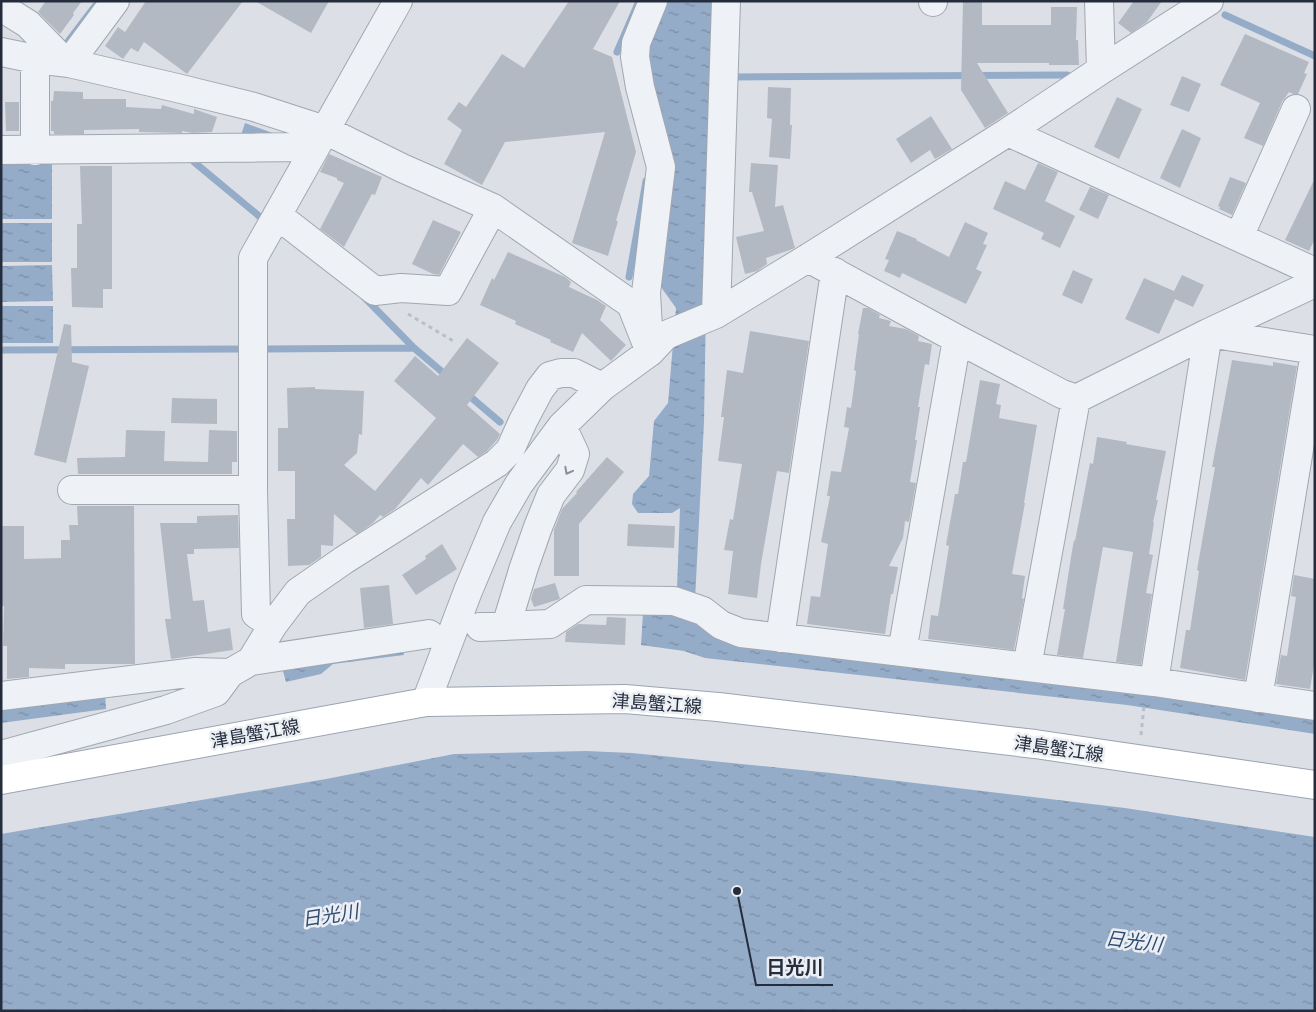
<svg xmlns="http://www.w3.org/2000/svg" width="1316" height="1012" viewBox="0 0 1316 1012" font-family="Ubuntu,'Noto Sans JP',sans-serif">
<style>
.water{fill:url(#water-ripples)}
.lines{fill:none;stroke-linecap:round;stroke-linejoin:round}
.stream{stroke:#95acc8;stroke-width:7}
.building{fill:#b3b9c3}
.minor-casing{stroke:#a1a7b0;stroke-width:30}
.major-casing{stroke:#9ba4b2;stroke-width:30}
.path{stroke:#babec5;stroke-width:3;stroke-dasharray:4 4;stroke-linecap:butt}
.minor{stroke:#eef1f5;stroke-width:28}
.major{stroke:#fff;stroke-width:28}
.oneway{stroke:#8a8f99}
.labels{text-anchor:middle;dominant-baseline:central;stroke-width:5;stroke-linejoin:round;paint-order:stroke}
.street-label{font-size:18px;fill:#252d3d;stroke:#ebeff4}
.water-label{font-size:19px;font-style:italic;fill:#2f4b71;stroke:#ebeff4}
.leader{fill:none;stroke:#252d3d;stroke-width:2}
.callout-dot{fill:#252d3d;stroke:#ebeff4;stroke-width:2}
.callout-label{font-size:19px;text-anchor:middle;font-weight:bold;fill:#252d3d;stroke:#ebeff4;stroke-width:5;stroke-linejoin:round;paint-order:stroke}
</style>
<defs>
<pattern id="water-ripples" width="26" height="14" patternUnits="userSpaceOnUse" patternTransform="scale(1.25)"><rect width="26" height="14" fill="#95acc8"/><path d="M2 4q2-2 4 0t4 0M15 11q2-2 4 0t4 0" fill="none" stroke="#798ca4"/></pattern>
</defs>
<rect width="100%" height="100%" fill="#dce0e6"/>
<!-- water -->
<path class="water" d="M 666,1 L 715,1 L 710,73 L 704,422 L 694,621 L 712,636 L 726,641 L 1315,715 L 1315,734 L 1127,705 L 705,658 L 684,651 L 641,645 L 643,613 L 676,615 L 680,508 L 672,513 L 638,513 L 632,504 L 633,494 L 649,476 L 654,421 L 668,403 L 676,308 L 658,283 L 647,72 L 649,42 Z
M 245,123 L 281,136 L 240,138 Z
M 1,163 L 52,163 L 52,219 L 1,219 Z
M 1,223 L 52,223 L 52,262 L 1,262 Z
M 52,265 L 53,301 L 1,302 L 1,266 Z
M 1,306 L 53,306 L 53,343 L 1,343 Z
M 403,649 L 404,655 L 333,664 L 321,674 L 286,682 L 281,664 Z
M 105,692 L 106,709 L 1,723 L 1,706 Z
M 586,751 L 632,753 L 831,773 L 1125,808 L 1315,837 L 1315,1011 L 1,1011 L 1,834 L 326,779 L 454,754 Z"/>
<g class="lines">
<!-- stream -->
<path class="stream" d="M 1225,15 L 1315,56
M 66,44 L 95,6
M 617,52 L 639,1
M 734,77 L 1067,75
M 194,162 L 265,221
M 629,277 L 646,181
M 364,297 L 414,348 L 447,376
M 264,349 L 414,348
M 1,350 L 241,349
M 466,393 L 500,422"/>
</g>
<!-- building -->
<path class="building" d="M 46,1 L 82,1 L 73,13 L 74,15 L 60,34 L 38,12 Z
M 146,1 L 243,1 L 187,74 L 144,42 L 138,52 L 131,48 L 123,59 L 105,46 L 118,27 L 125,32 Z
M 255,1 L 329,1 L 311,33 Z
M 569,1 L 620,1 L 593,49 L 612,57 L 636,152 L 616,221 L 618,221 L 608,256 L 572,243 L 605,132 L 505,142 L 482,185 L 444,164 L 462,130 L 447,119 L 459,102 L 466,107 L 502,54 L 524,68 Z
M 963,1 L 982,1 L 982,25 L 1051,25 L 1051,7 L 1077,7 L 1076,40 L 1078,40 L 1079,65 L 1049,65 L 1049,63 L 977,63 L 1008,113 L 985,128 L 961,90 Z
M 1134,1 L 1162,1 L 1147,22 L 1131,33 L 1118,23 Z
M 1245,34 L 1309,62 L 1304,73 L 1307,74 L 1298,94 L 1293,94 L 1289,92 L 1282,102 L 1263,146 L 1244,138 L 1260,103 L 1220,85 Z
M 1182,76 L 1201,84 L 1189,112 L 1170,105 Z
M 768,87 L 791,88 L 790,125 L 792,125 L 790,159 L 769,157 L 772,119 L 767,118 Z
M 54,91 L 83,92 L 83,99 L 126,99 L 126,107 L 161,109 L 162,105 L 194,114 L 194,109 L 217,117 L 212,132 L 192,133 L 182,131 L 182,133 L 139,132 L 139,129 L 84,130 L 84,134 L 54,134 L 54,131 L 51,131 L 51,101 L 53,101 Z
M 1117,97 L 1142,109 L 1119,159 L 1094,147 Z
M 5,102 L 19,102 L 19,131 L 6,131 Z
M 931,116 L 952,149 L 935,159 L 930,150 L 911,163 L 896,139 Z
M 1182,129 L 1201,138 L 1180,188 L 1160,178 Z
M 329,154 L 382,177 L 375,195 L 372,194 L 344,247 L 320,229 L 344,183 L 337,180 L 337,178 L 320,172 Z
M 751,163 L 778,165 L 775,207 L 783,205 L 795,248 L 790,250 L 766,258 L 767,264 L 757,271 L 745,274 L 736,237 L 764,231 L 752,192 L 749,192 Z
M 1038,163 L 1058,172 L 1045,201 L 1075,216 L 1060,248 L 1041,239 L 1044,233 L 993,209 L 1005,181 L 1025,190 Z
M 80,166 L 112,166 L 112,289 L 103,289 L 103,308 L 72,307 L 71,268 L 77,268 L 77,224 L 82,224 Z
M 1230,177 L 1246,183 L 1232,215 L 1219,209 L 1220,207 L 1218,206 Z
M 1315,178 L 1315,239 L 1309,251 L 1285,240 Z
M 1090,187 L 1109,195 L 1098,219 L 1079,210 Z
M 433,220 L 461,232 L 439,275 L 433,274 L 412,264 Z
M 965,222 L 988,233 L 983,244 L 987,245 L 976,269 L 982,272 L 966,304 L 902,273 L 900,278 L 884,271 L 889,260 L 885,259 L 897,231 L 917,239 L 916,240 L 949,257 Z
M 508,252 L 565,277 L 571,282 L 569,287 L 597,300 L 606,306 L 600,320 L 626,345 L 611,361 L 582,333 L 573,352 L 550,342 L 551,340 L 515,324 L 516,321 L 480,305 L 492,278 L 494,280 Z
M 1073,270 L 1093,279 L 1082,304 L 1062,295 Z
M 1182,275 L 1204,285 L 1193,307 L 1175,299 L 1159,334 L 1125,319 L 1144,278 L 1174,291 Z
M 863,308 L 868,308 L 880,315 L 879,318 L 891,321 L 889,326 L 906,329 L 919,336 L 918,341 L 932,344 L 929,365 L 925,364 L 918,407 L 920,407 L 915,440 L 917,440 L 910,482 L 916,483 L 909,522 L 905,521 L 903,538 L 889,566 L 898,567 L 893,594 L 891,594 L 885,634 L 807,624 L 811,596 L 820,597 L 828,544 L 821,542 L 830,496 L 827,496 L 831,471 L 841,472 L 849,428 L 844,427 L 847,407 L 851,408 L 856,371 L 854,370 L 859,334 L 858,334 Z
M 64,324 L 71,325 L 72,362 L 89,366 L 66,463 L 34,455 Z
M 750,331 L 809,341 L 789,473 L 777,471 L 761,564 L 757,598 L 728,594 L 733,551 L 724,550 L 730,519 L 733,520 L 742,464 L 718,461 L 724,417 L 721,417 L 727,370 L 743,373 Z
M 467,338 L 499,363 L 467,405 L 500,434 L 497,440 L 487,451 L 478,457 L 463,444 L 428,485 L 421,478 L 395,509 L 383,517 L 380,515 L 373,523 L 357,534 L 334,514 L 333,546 L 321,545 L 321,557 L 309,565 L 288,566 L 287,519 L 295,519 L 295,471 L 278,471 L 278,428 L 288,428 L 287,388 L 315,387 L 315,389 L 364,391 L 362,435 L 359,434 L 357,453 L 344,465 L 375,491 L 436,418 L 394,381 L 415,356 L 438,376 Z
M 1232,360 L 1273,366 L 1273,362 L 1297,366 L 1245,680 L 1180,668 L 1186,630 L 1190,630 L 1199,571 L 1197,570 L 1215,467 L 1212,467 Z
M 980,380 L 1000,384 L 996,404 L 1001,405 L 999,418 L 1037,425 L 1024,503 L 1025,503 L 1012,574 L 1025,576 L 1022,598 L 1024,599 L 1014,650 L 928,639 L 931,615 L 938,616 L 949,546 L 946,545 L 955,494 L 958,494 L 963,462 L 966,462 Z
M 172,398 L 217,399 L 217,424 L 171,423 Z
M 126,430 L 165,431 L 164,461 L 208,462 L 209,430 L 237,431 L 237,462 L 232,462 L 232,474 L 78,474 L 77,458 L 125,457 Z
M 1097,437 L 1127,442 L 1126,444 L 1166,451 L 1156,500 L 1158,500 L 1153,522 L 1154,523 L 1149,554 L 1153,555 L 1146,593 L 1152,594 L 1141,665 L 1116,662 L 1133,552 L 1103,547 L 1083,658 L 1057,655 L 1065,609 L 1063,609 L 1071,557 L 1074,540 L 1075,541 L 1090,463 L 1093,464 Z
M 607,457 L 624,472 L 579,524 L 579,576 L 554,576 L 554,530 L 562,509 L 577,493 L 576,492 Z
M 77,506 L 134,506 L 135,664 L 65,664 L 65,669 L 29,668 L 29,677 L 7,679 L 7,646 L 3,646 L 4,606 L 1,606 L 1,526 L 24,526 L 24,559 L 61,558 L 61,540 L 70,540 L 69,525 L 78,525 Z
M 238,515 L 239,548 L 194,549 L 194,554 L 187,554 L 193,601 L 204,600 L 208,632 L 230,628 L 233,650 L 171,659 L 165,619 L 171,619 L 160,523 L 197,523 L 197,516 Z
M 628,524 L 675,526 L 674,548 L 627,546 Z
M 442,544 L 457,569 L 416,595 L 402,575 L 426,559 L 425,556 Z
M 1294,575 L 1315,579 L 1315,659 L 1310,689 L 1276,684 L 1281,655 L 1287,656 L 1296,597 L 1291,596 Z
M 555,583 L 560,599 L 534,607 L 531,599 L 534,589 Z
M 389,585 L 393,624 L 364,628 L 360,588 Z
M 607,617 L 626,618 L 625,645 L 565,642 L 566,632 L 578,624 L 606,625 Z"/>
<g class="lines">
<!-- minor casing -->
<g class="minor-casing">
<path id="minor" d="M 933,1 L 933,2
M 1099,1 L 1101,70
M 1,7 L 28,24 L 65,62
M 1,52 L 35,59 L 69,63 L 177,88 L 254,107 L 325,130 L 402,168 L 493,208 L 631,304 L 650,352
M 35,59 L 35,151
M 69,63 L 115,1
M 1008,132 L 1315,272
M 1,150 L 315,147
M 277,215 L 375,291 L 401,288 L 448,291 L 493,208
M 1239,237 L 1296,109
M 808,258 L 957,339 L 1062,394 L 1076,399 L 1208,333 L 1315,283
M 716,314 L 726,1
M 648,328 L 646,293 L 661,167 L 640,87 L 635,57 L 636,43 L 653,1
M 1208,333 L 1315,350
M 72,490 L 253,490
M 273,625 L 256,614 L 253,490 L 253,258 L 398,1
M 506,626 L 524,567 L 538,527 L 551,495 L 570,470 L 575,454 L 562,426
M 480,627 L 550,624 L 586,600 L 674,601 L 703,611 L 721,625 L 741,633 L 1154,682 L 1315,706
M 780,638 L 835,272
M 902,652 L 957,339
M 251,661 L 429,634
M 1027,667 L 1076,399
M 1154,682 L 1208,333
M 1,696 L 196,672 L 230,673
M 1258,698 L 1315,352
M 426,702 L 468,591 L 497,522 L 519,484 L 562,426 L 602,387 L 650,352 L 666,335 L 716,314 L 808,258 L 1008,132 L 1101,70 L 1209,1
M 1,755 L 166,710 L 216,692 L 230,673 L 251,661 L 273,625 L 298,592 L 344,560 L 497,463 L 510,450 L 523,421 L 540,389 L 550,376 L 561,373 L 574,373 L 602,387"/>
</g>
<!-- major casing -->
<g class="major-casing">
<path id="major" d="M 1,780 L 426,702 L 625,699 L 718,707 L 1035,744 L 1315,785"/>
</g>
<!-- path -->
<path class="path" d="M 408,314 L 455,342
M 1141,735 L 1144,706"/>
<!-- minor -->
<use href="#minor" class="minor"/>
<!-- major -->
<use href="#major" class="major"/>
</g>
<!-- one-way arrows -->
<defs><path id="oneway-chevron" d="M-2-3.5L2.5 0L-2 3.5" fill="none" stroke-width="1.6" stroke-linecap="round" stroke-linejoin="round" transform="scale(1.25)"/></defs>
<use class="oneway" href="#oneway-chevron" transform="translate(568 471) rotate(118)"/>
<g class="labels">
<!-- street labels -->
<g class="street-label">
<text transform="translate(657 703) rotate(4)">津島蟹江線</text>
<text transform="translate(255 733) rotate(-10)">津島蟹江線</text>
<text transform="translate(1059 748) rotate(8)">津島蟹江線</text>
</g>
<!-- water labels -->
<g class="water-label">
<text transform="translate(330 915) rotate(-9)">日光川</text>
<text transform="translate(1134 941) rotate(7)">日光川</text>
</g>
</g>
<!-- callouts -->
<path class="leader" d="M737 891L756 985H833"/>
<circle class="callout-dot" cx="737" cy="891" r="5"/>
<g class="callout-label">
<text x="795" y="974">日光川</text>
</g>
<!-- border -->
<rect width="1316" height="1012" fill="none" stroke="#252d3d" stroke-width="5"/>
</svg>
